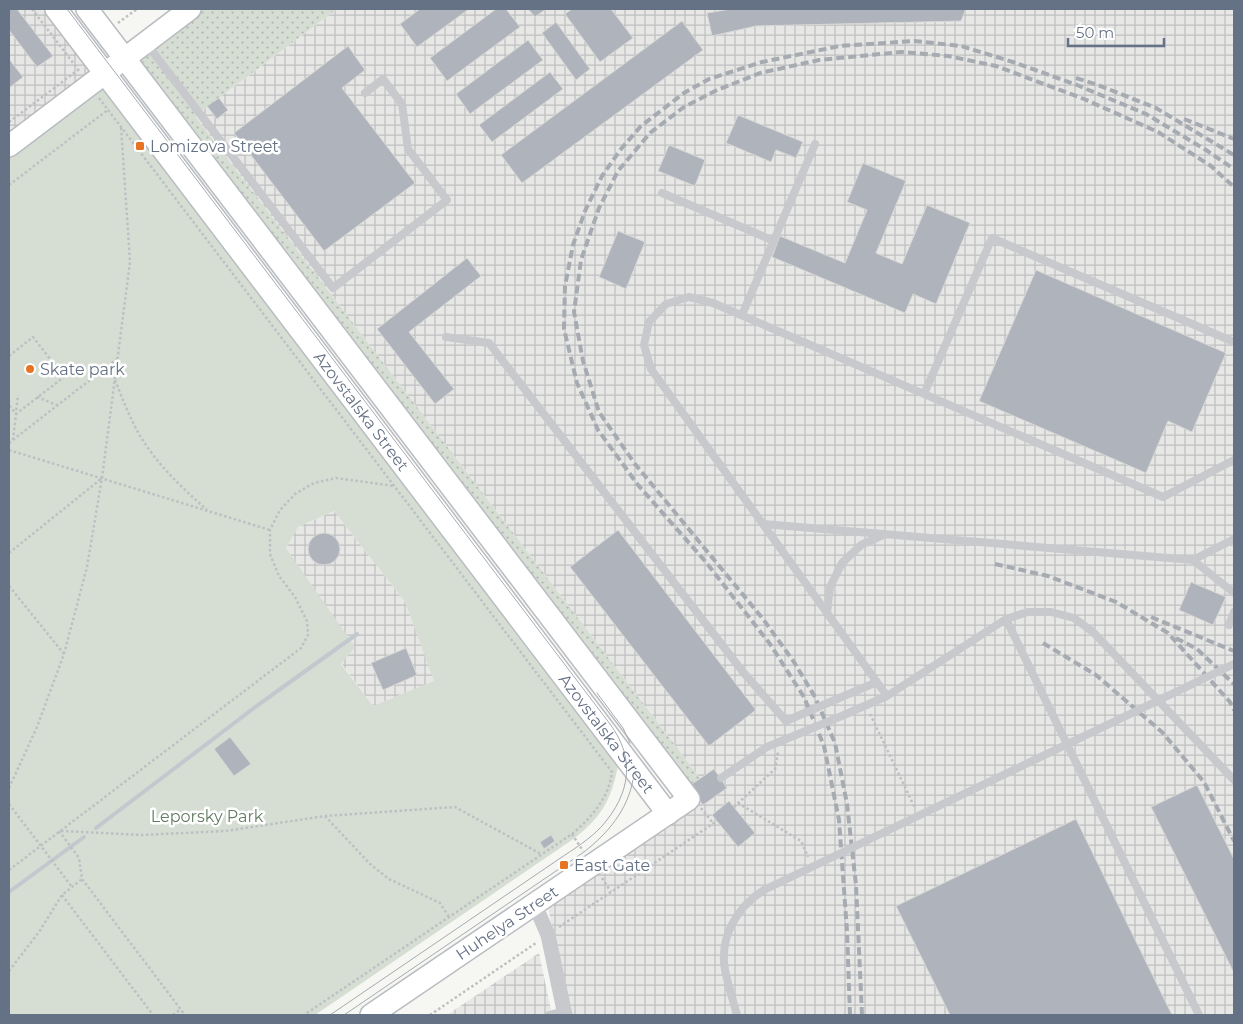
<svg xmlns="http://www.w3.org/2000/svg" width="1243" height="1024" viewBox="0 0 1243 1024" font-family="Montserrat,sans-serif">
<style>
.industrial{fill:url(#industrial-grid)}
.grass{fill:url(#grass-dots)}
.green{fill:#d6ded4;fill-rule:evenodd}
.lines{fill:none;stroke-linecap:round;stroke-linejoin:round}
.stream{stroke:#c1c9cf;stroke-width:4}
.building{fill:#afb4bc;stroke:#d8d8d6}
.secondary-casing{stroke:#b9bcc1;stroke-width:24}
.path{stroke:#bebfc2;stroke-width:2.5;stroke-dasharray:2.5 2.5;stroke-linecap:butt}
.lane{stroke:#c7c9cd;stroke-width:8}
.street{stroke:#c7c9cd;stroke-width:15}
.secondary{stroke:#fff;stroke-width:21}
.tram{stroke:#a6aab1;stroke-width:1}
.rail{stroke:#a6aab1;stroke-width:4;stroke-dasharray:8 4;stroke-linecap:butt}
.lane-bridge{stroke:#c7c9cd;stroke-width:8}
.poi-dot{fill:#e77323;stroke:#fff;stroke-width:2}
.labels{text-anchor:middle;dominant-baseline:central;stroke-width:5;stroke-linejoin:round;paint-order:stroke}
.poi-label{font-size:16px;fill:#657185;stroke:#fff;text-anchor:start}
.street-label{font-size:16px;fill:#657185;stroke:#fff}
.park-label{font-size:16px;fill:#647c64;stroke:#fff}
</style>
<defs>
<pattern id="industrial-grid" width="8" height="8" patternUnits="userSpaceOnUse" patternTransform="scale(1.25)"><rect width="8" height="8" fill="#e7e7e6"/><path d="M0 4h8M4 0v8" fill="none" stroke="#bfc0c0"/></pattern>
<pattern id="grass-dots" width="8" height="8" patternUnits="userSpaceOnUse" patternTransform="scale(1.25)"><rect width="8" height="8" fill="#d6ded4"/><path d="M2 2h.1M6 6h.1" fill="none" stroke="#b1b8b2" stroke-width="1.8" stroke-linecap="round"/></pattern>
</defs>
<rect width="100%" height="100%" fill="#f6f7f3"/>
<!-- industrial -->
<path class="industrial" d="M 9,9 L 47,9 L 96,74 L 9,140 Z
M 337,9 L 1234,9 L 1234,1015 L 571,1015 L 547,903 L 700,800 L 689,786 L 700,778 L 195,116 Z
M 334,511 L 405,602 L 435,681 L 373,706 L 341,663 L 286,548 L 298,527 Z
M 539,953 L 552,1015 L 447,1015 Z"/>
<!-- grass -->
<path class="grass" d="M 200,9 L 337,9 L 195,116 L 700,778 L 689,786 L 133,59 Z"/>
<!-- green -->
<path class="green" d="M 102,81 L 618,766 C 611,801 601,818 572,840 L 315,1015 L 9,1015 L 9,151 ZM 334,511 L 405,602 L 434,681 L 373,706 L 341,664 L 355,647 L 286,548 L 298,527 Z"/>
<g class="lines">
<!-- stream -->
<path class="stream" d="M 96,828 L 258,705 L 357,634
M 9,892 L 84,837"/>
</g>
<!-- building -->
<path class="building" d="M 9,9 L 17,9 L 53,56 L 37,67 L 9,30 Z
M 420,9 L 469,9 L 417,47 L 400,24 Z
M 496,9 L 506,9 L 520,27 L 447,81 L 430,58 Z
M 528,9 L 546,9 L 535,17 Z
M 572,9 L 611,9 L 633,38 L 600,62 L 565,14 Z
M 731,9 L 966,9 L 961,21 L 756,26 L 712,36 L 707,13 Z
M 682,21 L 703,50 L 522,183 L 501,155 Z
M 556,22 L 590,69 L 576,80 L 542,33 Z
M 528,40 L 543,60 L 470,114 L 456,94 Z
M 348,46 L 365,70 L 342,88 L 415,183 L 324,251 L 234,133 Z
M 9,59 L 23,77 L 9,88 Z
M 550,72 L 563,89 L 492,142 L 479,125 Z
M 219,98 L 228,110 L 217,119 L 207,106 Z
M 738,115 L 803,142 L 796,158 L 776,150 L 771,162 L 726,143 Z
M 669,145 L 705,160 L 695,186 L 658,171 Z
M 863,163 L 906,181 L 876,253 L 902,264 L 927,205 L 970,223 L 936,304 L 913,294 L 905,313 L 772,257 L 780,236 L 845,263 L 867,210 L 847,202 Z
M 618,231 L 645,242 L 626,289 L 599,277 Z
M 467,258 L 481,276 L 409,332 L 454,389 L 435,404 L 377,329 Z
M 1036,270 L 1226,353 L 1192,432 L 1168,421 L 1146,473 L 979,401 Z
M 618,530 L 756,710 L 709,746 L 570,567 Z
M308 549a16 16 0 1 1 32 0a16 16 0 1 1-32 0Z
M 1191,582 L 1226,597 L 1213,625 L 1179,610 Z
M 406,648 L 417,675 L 383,690 L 371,663 Z
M 230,737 L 251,764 L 234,776 L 214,749 Z
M 714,769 L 727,788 L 703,805 L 689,786 Z
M 1197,785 L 1234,859 L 1234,973 L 1151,807 Z
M 729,801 L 755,833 L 738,847 L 712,815 Z
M 1076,819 L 1172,1015 L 950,1015 L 896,906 Z
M 551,835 L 555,841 L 544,849 L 540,842 Z"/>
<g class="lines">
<!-- secondary casing -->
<g class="secondary-casing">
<g id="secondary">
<path id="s1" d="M 56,9 L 668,814"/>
<path d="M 87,9 L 689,799 L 371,1015"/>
<path d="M 9,146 L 190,9"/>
</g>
</g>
<!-- path -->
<path class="path" d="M 32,9 L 80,72
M 118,23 L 137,9
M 99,98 L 612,772 C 609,798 591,818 572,834 L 304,1015
M 9,122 L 78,70
M 9,185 L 109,109
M 9,356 L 33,337 L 64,377 L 16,414 L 9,405
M 115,380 C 125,405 134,430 151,452 C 167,474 187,492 207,510
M 37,397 L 57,405
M 13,440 L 18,395
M 9,443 L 117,359
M 9,450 L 270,530
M 9,553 L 101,479
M 9,586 L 64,654
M 870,714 L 915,808
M 9,788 L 37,727 L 64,654 L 87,567 L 102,478 L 130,262 L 121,127
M 738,803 L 801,841 L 808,857
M 9,804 L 72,887
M 734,807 L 775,769 L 778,752
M 701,808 L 713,823
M 325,816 L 370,864 L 389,879 L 440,903 L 449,917
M 59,831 L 79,858 L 82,879 L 185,1015
M 61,831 L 142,835 L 225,831 L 325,816 L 455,807 L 541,854
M 572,834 L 583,851
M 9,870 L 301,648 L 308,635 L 307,621 L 295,597 L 279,576 L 270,554 L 270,530 L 280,510 L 295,494 L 314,483 L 336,478 L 394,486
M 602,878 L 611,892
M 62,895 L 153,1015
M 559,927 L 717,821
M 9,971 L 39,932 L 62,895 L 82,879
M 173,1015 L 181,1009
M 430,1015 L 536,943"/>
<!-- lane -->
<path class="lane" d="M 146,43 L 333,288 L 447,200 L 408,149 L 402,104 L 383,79 L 365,93
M 662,193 L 774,241
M 742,315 L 815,144
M 446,337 L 489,343 L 743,672 L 786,721
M 924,394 L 992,238 L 1234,342
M 763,524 L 1193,560 L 1234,539
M 1193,560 L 1234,593
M 827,613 L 830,587 L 842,563 L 861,545 L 883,535
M 1006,619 L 1199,1015
M 1229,625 L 1234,612
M 887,696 L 651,369 L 644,345 L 649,322 L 666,304 L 689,297 L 713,303 L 1163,497 L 1234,460
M 837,699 L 877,682
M 844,715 L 887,696 L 1006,619 L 1028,612 L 1051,612 L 1074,618 L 1093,632 L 1234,780
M 721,778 L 767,747 L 779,742
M 549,1015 L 564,1011
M 737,1015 C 733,1000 728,985 725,970 C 719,937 737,907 764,890"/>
<!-- street -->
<path class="street" d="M 535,905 L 548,935 L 565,1015"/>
<!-- secondary -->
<use href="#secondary" class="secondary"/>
<!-- tram -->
<path class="tram" d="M 67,9 L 610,724 C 636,759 630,794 602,826 C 590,839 574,849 559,859 L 330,1015
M 597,693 L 623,728 L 630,743
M 344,1015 L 584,852 C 608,833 627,811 633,780"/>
<!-- rail -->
<path class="rail" d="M 1076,78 L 1098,85 L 1156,108 L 1234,155
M 1184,119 L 1234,139
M 995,564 L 1048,576 L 1116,602 L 1168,633 L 1230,702 L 1234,710
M 1151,617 L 1234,651
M 1176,638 L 1197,649 L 1234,684
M 1043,643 L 1096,675 L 1162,732 L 1204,782 L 1234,841
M 850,1015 L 847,931 L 839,820 L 824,746 L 804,697 L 770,644 L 705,561 L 638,485 L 598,430 L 577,383 L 564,329 L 565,286 L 573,245 L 585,211 L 602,176 L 621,149 L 641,126 L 684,93 L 709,79 L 762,62 L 840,46 L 914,41 L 961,46 L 1013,62 L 1077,85 L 1146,114 L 1206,150 L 1234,169
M 862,1015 L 856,885 L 847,804 L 835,743 L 815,697 L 794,662 L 763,619 L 635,464 L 599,412 L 583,361 L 574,312 L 581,260 L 599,208 L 618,171 L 650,133 L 684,107 L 715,91 L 760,73 L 819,60 L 901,52 L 948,56 L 996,66 L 1084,99 L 1158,132 L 1211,166 L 1234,187"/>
<!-- lane-bridge -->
<path class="lane-bridge" d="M 786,721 L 837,699
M 779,742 L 844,715
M 764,890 L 1234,664"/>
</g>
<!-- markers -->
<g class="poi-dot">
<rect x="135" y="141" width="10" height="10" rx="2.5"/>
<circle cx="30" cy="369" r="5"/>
<rect x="559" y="860" width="10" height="10" rx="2.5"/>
</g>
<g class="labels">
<!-- poi labels -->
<g class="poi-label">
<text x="150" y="146">Lomizova Street</text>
<text x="40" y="369">Skate park</text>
<text x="574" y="865">East Gate</text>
</g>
<!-- street labels -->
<g class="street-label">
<text stroke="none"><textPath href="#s1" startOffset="505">Azovstalska Street</textPath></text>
<text stroke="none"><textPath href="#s1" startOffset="910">Azovstalska Street</textPath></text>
<text transform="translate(507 923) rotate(-34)">Huhelya Street</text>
</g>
<!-- park labels -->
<g class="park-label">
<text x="207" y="816">Leporsky Park</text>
</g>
</g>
<!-- border -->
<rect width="1243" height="1024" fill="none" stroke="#657185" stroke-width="20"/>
<!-- scale -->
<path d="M1068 38v8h96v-8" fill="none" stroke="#657185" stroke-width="2.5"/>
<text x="1076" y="38" font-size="15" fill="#657185" stroke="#ffffff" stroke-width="4" paint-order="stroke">50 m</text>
</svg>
